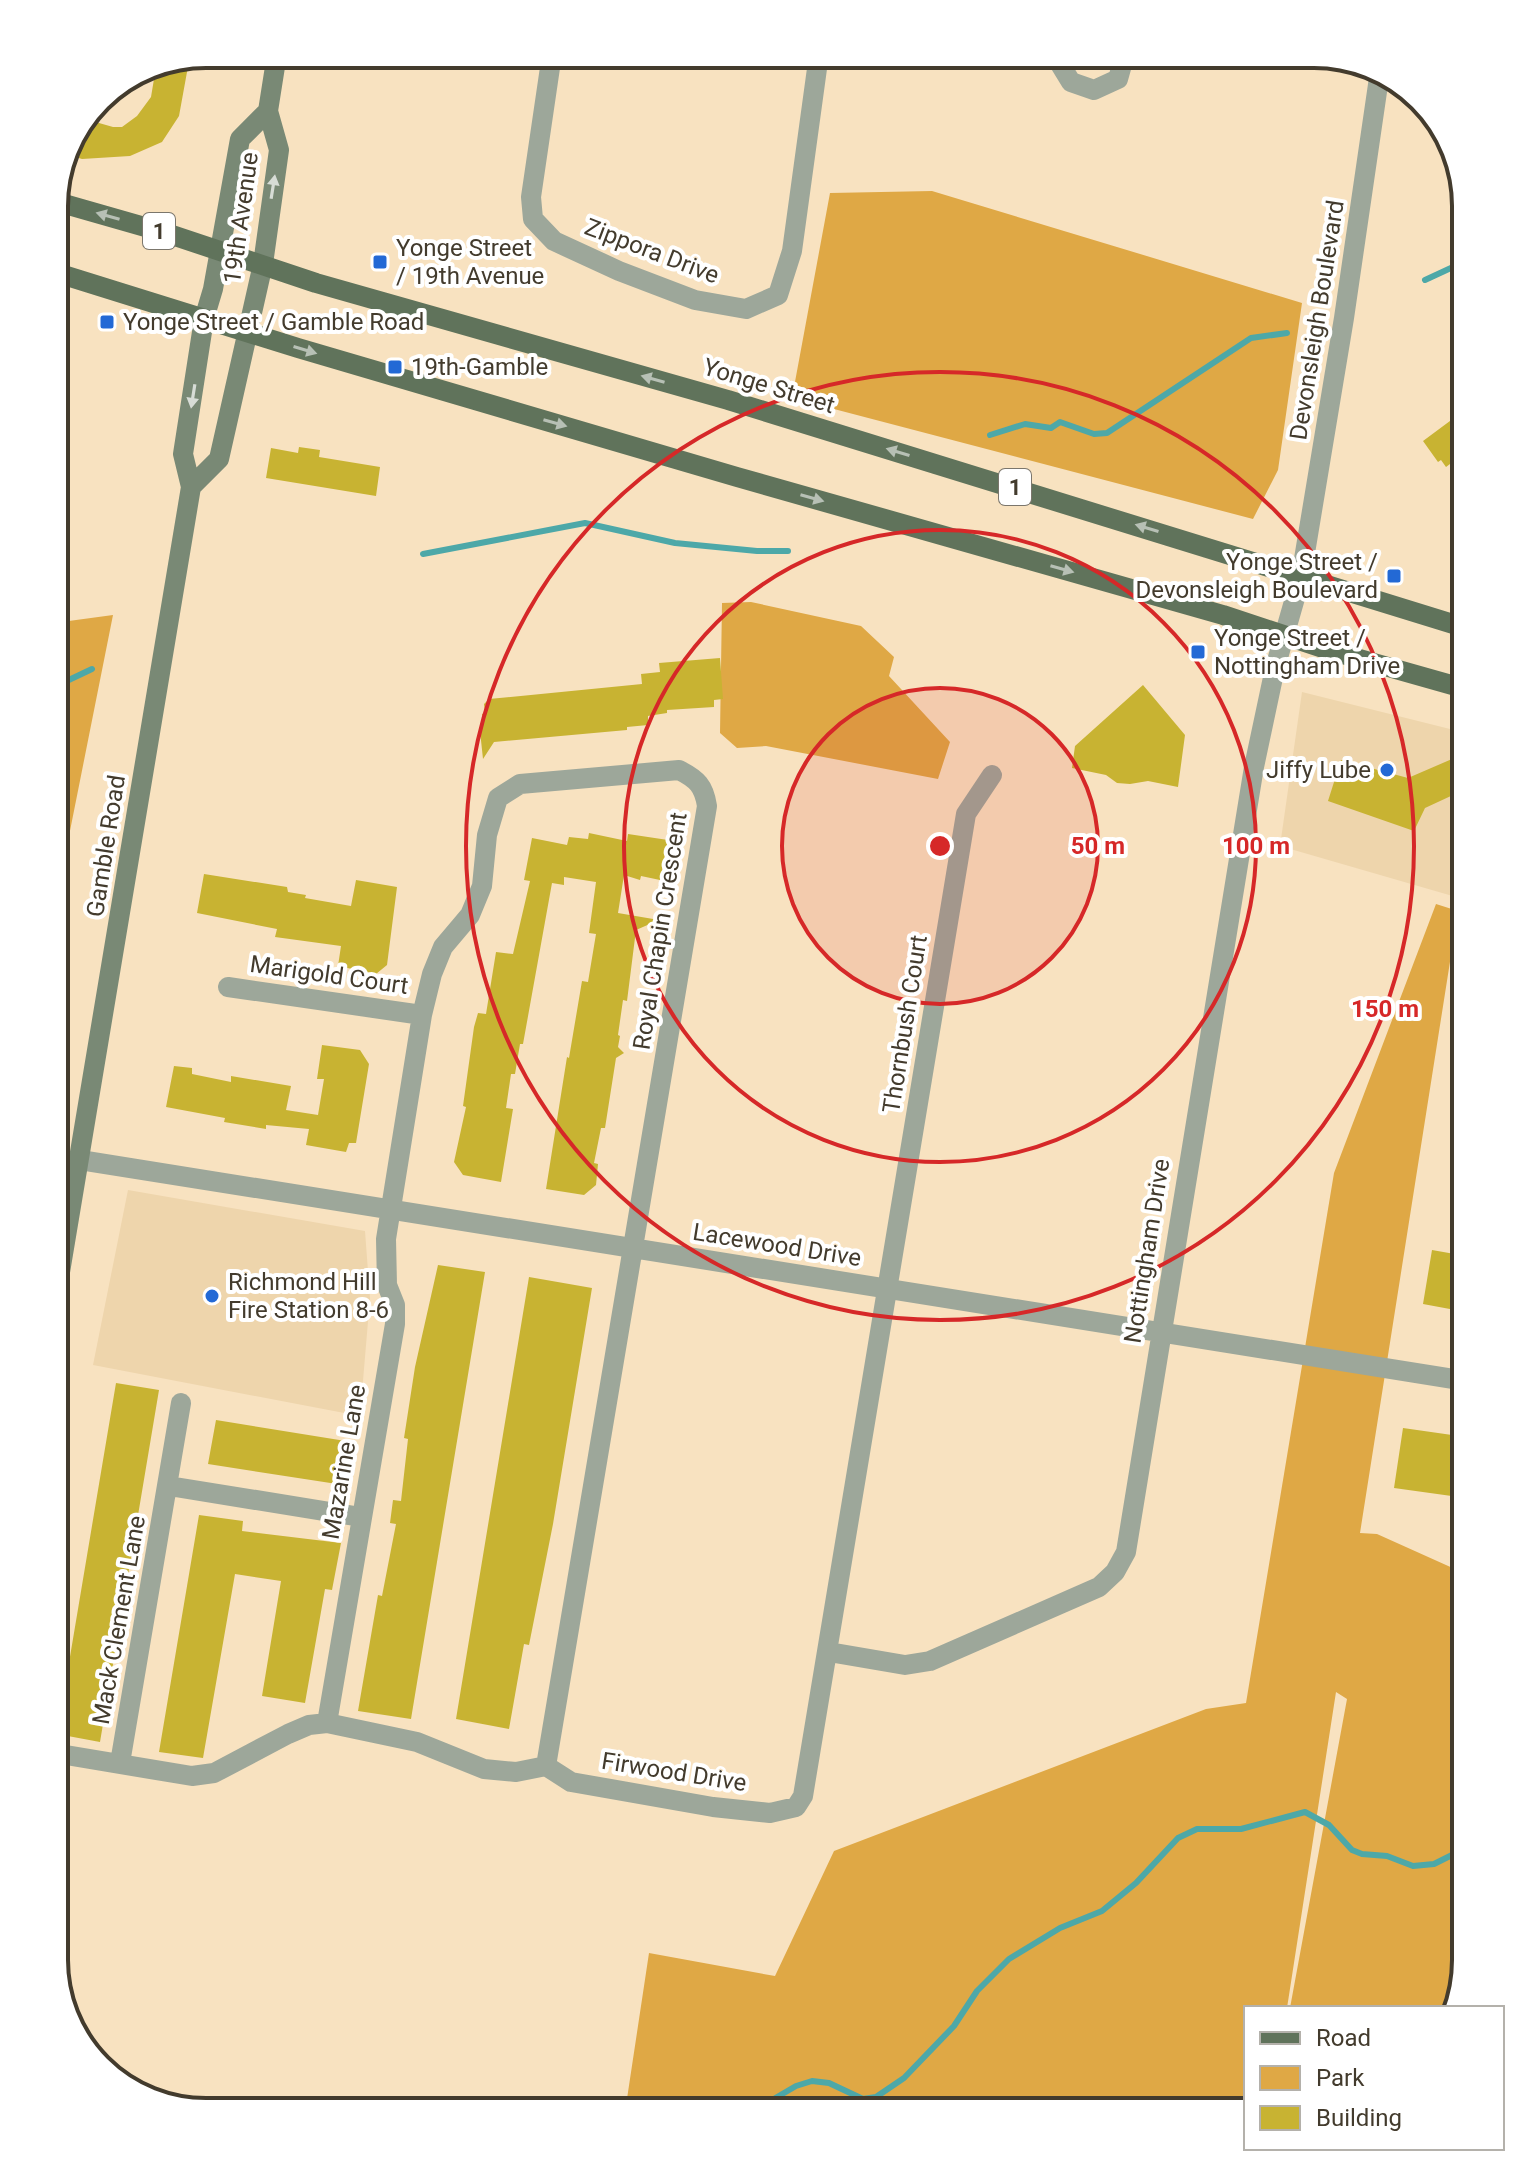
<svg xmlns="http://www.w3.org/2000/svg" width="1520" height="2166" viewBox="0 0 1520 2166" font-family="Roboto,sans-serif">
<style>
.built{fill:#eed5ac}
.green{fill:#dfa845}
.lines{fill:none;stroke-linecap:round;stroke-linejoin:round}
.stream{stroke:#4da8a8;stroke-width:6}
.building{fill:#c8b332}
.minor{stroke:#9da79a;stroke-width:20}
.tertiary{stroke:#9da79a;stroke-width:20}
.secondary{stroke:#798975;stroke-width:20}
.primary{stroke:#60735b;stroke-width:20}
.oneway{fill:#d7dcd6}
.oneway2{fill:#b7c0b5}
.ring{fill:none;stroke:#d62828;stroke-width:4}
.poi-dot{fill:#2369d5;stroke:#fff;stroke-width:3}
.labels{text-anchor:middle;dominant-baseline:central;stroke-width:8;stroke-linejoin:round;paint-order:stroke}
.shield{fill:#fff;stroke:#7b766c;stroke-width:2}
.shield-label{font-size:22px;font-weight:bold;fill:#433b2d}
.street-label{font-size:24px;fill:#433b2d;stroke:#fff}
.poi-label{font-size:24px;fill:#433b2d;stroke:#fff;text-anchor:start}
.rim{fill:none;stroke:#433b2d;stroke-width:4}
.centre{fill:#d62828;stroke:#fff;stroke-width:4}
.ring-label{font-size:24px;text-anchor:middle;font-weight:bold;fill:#d62828;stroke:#fff;stroke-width:8;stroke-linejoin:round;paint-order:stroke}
</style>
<rect width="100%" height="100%" fill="#f8e2c0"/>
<!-- built -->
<path class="built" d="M 1302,692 L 1466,733 L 1466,844 L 1456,897 L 1280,846 Z
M 128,1190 L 365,1231 L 370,1298 L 360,1416 L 93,1365 Z"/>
<!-- green -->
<path class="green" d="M 932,191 L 1302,303 L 1278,470 L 1253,519 L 792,398 L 830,193 Z
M 751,602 L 861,626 L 894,657 L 889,676 L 950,742 L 938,779 L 766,746 L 737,748 L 720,733 L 722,603 Z
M 113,615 L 60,881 L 54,882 L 54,623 Z
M 1436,904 L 1458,911 L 1360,1533 L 1377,1534 L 1466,1574 L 1466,1960 L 1453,2008 L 1290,2008 L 1347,1699 L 1336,1692 L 1287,2008 L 1246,2008 L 1246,2112 L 1167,2112 L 1169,2098 L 1137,2103 L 1129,2112 L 625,2112 L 649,1953 L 775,1976 L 834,1851 L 1206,1709 L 1246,1703 L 1334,1173 Z"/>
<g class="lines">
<!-- stream -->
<path class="stream" d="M 1425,280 L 1466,261
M 990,435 L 1025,424 L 1051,428 L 1060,422 L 1094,434 L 1107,433 L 1251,338 L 1287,333
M 423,554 L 585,523 L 675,543 L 757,551 L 788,551
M 54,687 L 92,669
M 430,2112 C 454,2104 472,2106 496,2112
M 618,2112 L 637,2112
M 760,2112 L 772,2100 L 796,2086 L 812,2081 L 829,2083 L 863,2099 L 876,2097 L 904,2078 L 954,2026 L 977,1991 L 1009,1959 L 1060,1928 L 1102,1911 L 1136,1883 L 1178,1838 L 1197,1829 L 1241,1829 L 1305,1812 L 1329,1825 L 1352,1850 L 1362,1854 L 1387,1856 L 1413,1866 L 1434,1864 L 1466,1848"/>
</g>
<!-- building -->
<path class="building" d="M 189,61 L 179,116 L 162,142 L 130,156 L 82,159 L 66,154 L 70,139 L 85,119 L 113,127 L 122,127 L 137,116 L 151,97 L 155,73 Z
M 1454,418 L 1466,434 L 1466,452 L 1446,467 L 1441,460 L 1438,462 L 1423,441 Z
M 299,447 L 320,450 L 319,457 L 380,467 L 376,496 L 266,478 L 271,448 L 298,453 Z
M 720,658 L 723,699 L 714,700 L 714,707 L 667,710 L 667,713 L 648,716 L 648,725 L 627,727 L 627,730 L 494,742 L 483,759 L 480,731 L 483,727 L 482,714 L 485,713 L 484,704 L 489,699 L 642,684 L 641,674 L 660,672 L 659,663 Z
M 1143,685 L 1185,735 L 1178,787 L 1148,781 L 1130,784 L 1117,783 L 1106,775 L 1072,768 L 1075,746 Z
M 1452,759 L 1466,782 L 1466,789 L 1425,808 L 1414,831 L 1328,801 L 1341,760 L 1408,778 Z
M 589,833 L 627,841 L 628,834 L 668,840 L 660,880 L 641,876 L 640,880 L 624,875 L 618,913 L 659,920 L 636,930 L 627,1001 L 623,1000 L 618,1035 L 620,1036 L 618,1047 L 624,1053 L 616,1058 L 605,1128 L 601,1128 L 594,1163 L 598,1164 L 596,1185 L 584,1195 L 546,1189 L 567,1057 L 569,1058 L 582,981 L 588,982 L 596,934 L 589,933 L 596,882 L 564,877 L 564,885 L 552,883 L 523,1044 L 520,1044 L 515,1074 L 511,1074 L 506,1108 L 513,1109 L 501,1182 L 463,1175 L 454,1162 L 466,1107 L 463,1106 L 474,1027 L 478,1013 L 486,1014 L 496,952 L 513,954 L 530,881 L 524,880 L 532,838 L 567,845 L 569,837 L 588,839 Z
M 204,874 L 287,887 L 288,892 L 306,895 L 305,898 L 351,906 L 356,880 L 397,887 L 387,965 L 376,974 L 338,966 L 341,946 L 275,937 L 277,929 L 197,913 Z
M 322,1045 L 360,1050 L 369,1064 L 356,1143 L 349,1143 L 346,1152 L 306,1145 L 309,1129 L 266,1125 L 266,1129 L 224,1122 L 225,1118 L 166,1107 L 174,1066 L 192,1068 L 192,1074 L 231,1082 L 231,1076 L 291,1086 L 286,1110 L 318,1115 L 324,1079 L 317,1079 Z
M 1432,1250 L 1466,1256 L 1466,1312 L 1423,1304 Z
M 438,1265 L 485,1272 L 411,1719 L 358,1711 L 378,1595 L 382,1596 L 396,1524 L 390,1523 L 393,1500 L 401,1501 L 408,1439 L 404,1438 L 415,1367 Z
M 529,1277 L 592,1288 L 553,1524 L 529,1645 L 524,1644 L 509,1729 L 456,1719 Z
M 116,1383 L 159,1390 L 100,1742 L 57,1734 Z
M 216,1420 L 358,1443 L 350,1486 L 208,1464 Z
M 1403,1428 L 1466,1437 L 1466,1498 L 1394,1488 Z
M 199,1515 L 243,1521 L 242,1531 L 341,1543 L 332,1590 L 325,1589 L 305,1703 L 262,1696 L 281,1581 L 235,1574 L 203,1758 L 159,1752 Z"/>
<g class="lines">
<!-- minor -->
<path class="minor" d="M 552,54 L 531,197 L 533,219 L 554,241 L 619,271 L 695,300 L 746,309 L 778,295 L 792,251 L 819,54
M 1063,54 L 1060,64 L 1071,82 L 1094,90 L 1118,79 L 1125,54
M 228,987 L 422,1015
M 80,1160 L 1466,1381
M 169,1486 L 361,1517
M 829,1652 L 905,1665 L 930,1661 L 1099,1587 L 1115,1572 L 1126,1552 L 1254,767 L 1275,668 L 1301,577
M 327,1723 L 395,1324 L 395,1305 L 387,1285 L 386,1239 L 422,1015 L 432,974 L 443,947 L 470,915 L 482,886 L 487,835 L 498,798 L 520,784 L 679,770 C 697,779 704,786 707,806 L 546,1766 L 571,1782 L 713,1807 L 770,1813 L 796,1807 L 803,1796 L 966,814 L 992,775
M 54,1753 L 192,1776 L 214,1773 L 288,1734 L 309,1725 L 327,1723 L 417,1742 L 484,1769 L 516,1772 L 546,1766
M 120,1763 L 181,1403"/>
<!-- tertiary -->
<path class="tertiary" d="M 1301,577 L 1344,318 L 1380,71"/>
<!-- secondary -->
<path class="secondary" d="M 191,487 L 219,459 L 263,264 L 279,150 L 268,111 L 277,54
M 54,1308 L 191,487 L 183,454 L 204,319 L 213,289 L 240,139 L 268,111"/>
<!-- primary -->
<path class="primary" d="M 54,201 L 166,233 L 316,283 L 728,400 L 1466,628
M 54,272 L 298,348 L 737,477 L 1223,615 L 1335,652 L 1466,689"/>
</g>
<!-- one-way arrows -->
<defs><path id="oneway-solid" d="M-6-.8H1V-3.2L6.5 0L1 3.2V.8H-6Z" transform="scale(2)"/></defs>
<g class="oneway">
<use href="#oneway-solid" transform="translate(273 187) rotate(-81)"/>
<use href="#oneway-solid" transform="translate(193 396) rotate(99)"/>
</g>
<g class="oneway2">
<use href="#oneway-solid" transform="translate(108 216) rotate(-164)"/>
<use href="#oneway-solid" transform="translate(305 350) rotate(17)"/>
<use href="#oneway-solid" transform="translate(653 379) rotate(-164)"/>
<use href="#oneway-solid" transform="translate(555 423) rotate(16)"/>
<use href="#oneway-solid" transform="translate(898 452) rotate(-163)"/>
<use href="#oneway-solid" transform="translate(812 498) rotate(16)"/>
<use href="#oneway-solid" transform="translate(1147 528) rotate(-163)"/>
<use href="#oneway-solid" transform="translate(1062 569) rotate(16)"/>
</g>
<!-- distance rings -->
<circle cx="940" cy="846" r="158" fill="#d62828" fill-opacity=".12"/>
<g class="ring">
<circle cx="940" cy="846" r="158"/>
<circle cx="940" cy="846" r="316"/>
<circle cx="940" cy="846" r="474"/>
</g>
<!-- markers -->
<g class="poi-dot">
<rect x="372" y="254" width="16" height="16" rx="4"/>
<rect x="99" y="314" width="16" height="16" rx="4"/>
<rect x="387" y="359" width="16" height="16" rx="4"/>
<rect x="1386" y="568" width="16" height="16" rx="4"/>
<rect x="1190" y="644" width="16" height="16" rx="4"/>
<circle cx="1387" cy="770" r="8"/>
<circle cx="212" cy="1296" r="8"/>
</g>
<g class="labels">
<!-- shield labels -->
<g class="shield">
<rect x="143" y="213" width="32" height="36" rx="6"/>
<rect x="999" y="469" width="32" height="36" rx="6"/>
</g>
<g class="shield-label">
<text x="159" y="231">1</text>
<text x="1015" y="487">1</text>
</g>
<!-- street labels -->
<g class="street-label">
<text transform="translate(241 218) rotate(-82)">19th Avenue</text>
<text transform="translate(652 251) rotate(21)">Zippora Drive</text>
<text transform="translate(1317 320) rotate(-81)">Devonsleigh Boulevard</text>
<text transform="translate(769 386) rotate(17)">Yonge Street</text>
<text transform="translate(106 846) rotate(-81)">Gamble Road</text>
<text transform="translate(660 931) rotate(-81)">Royal Chapin Crescent</text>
<text transform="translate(329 975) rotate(8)">Marigold Court</text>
<text transform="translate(905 1024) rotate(-81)">Thornbush Court</text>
<text transform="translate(777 1245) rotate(9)">Lacewood Drive</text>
<text transform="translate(1147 1251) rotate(-81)">Nottingham Drive</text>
<text transform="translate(344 1462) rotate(-80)">Mazarine Lane</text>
<text transform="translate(119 1620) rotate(-80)">Mack Clement Lane</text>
<text transform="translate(674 1772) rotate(9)">Firwood Drive</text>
</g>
<!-- poi labels -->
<g class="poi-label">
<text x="396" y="248">Yonge Street<tspan x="396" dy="28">/ 19th Avenue</tspan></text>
<text x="123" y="322">Yonge Street / Gamble Road</text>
<text x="411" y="367">19th-Gamble</text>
<text x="1378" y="562" text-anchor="end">Yonge Street /<tspan x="1378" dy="28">Devonsleigh Boulevard</tspan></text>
<text x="1214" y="638">Yonge Street /<tspan x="1214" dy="28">Nottingham Drive</tspan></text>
<text x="1371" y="770" text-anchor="end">Jiffy Lube</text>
<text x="228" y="1282">Richmond Hill<tspan x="228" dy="28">Fire Station 8-6</tspan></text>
</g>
</g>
<!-- crop -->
<path d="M0 0H1520V2166H0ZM206 68H1314A138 138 0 0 1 1452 206V1960A138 138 0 0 1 1314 2098H206A138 138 0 0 1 68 1960V206A138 138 0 0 1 206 68Z" fill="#fff" fill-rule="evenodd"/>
<path class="rim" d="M206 68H1314A138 138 0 0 1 1452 206V1960A138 138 0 0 1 1314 2098H206A138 138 0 0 1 68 1960V206A138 138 0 0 1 206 68Z"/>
<circle cx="940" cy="846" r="12" class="centre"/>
<g class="ring-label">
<text x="1098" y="854">50 m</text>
<text x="1256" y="854">100 m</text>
<text x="1385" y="1017">150 m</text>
</g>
<!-- legend -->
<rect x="1244" y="2006" width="260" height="144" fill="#ffffff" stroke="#b4b1ab" stroke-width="2"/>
<rect x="1260" y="2032" width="40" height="12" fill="#60735b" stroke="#b4b1ab" stroke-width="2"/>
<text x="1316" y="2046" font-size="24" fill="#433b2d">Road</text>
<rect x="1260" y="2066" width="40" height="24" fill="#dfa845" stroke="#b4b1ab" stroke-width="2"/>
<text x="1316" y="2086" font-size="24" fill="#433b2d">Park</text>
<rect x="1260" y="2106" width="40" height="24" fill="#c8b332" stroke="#b4b1ab" stroke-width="2"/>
<text x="1316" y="2126" font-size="24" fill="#433b2d">Building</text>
</svg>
